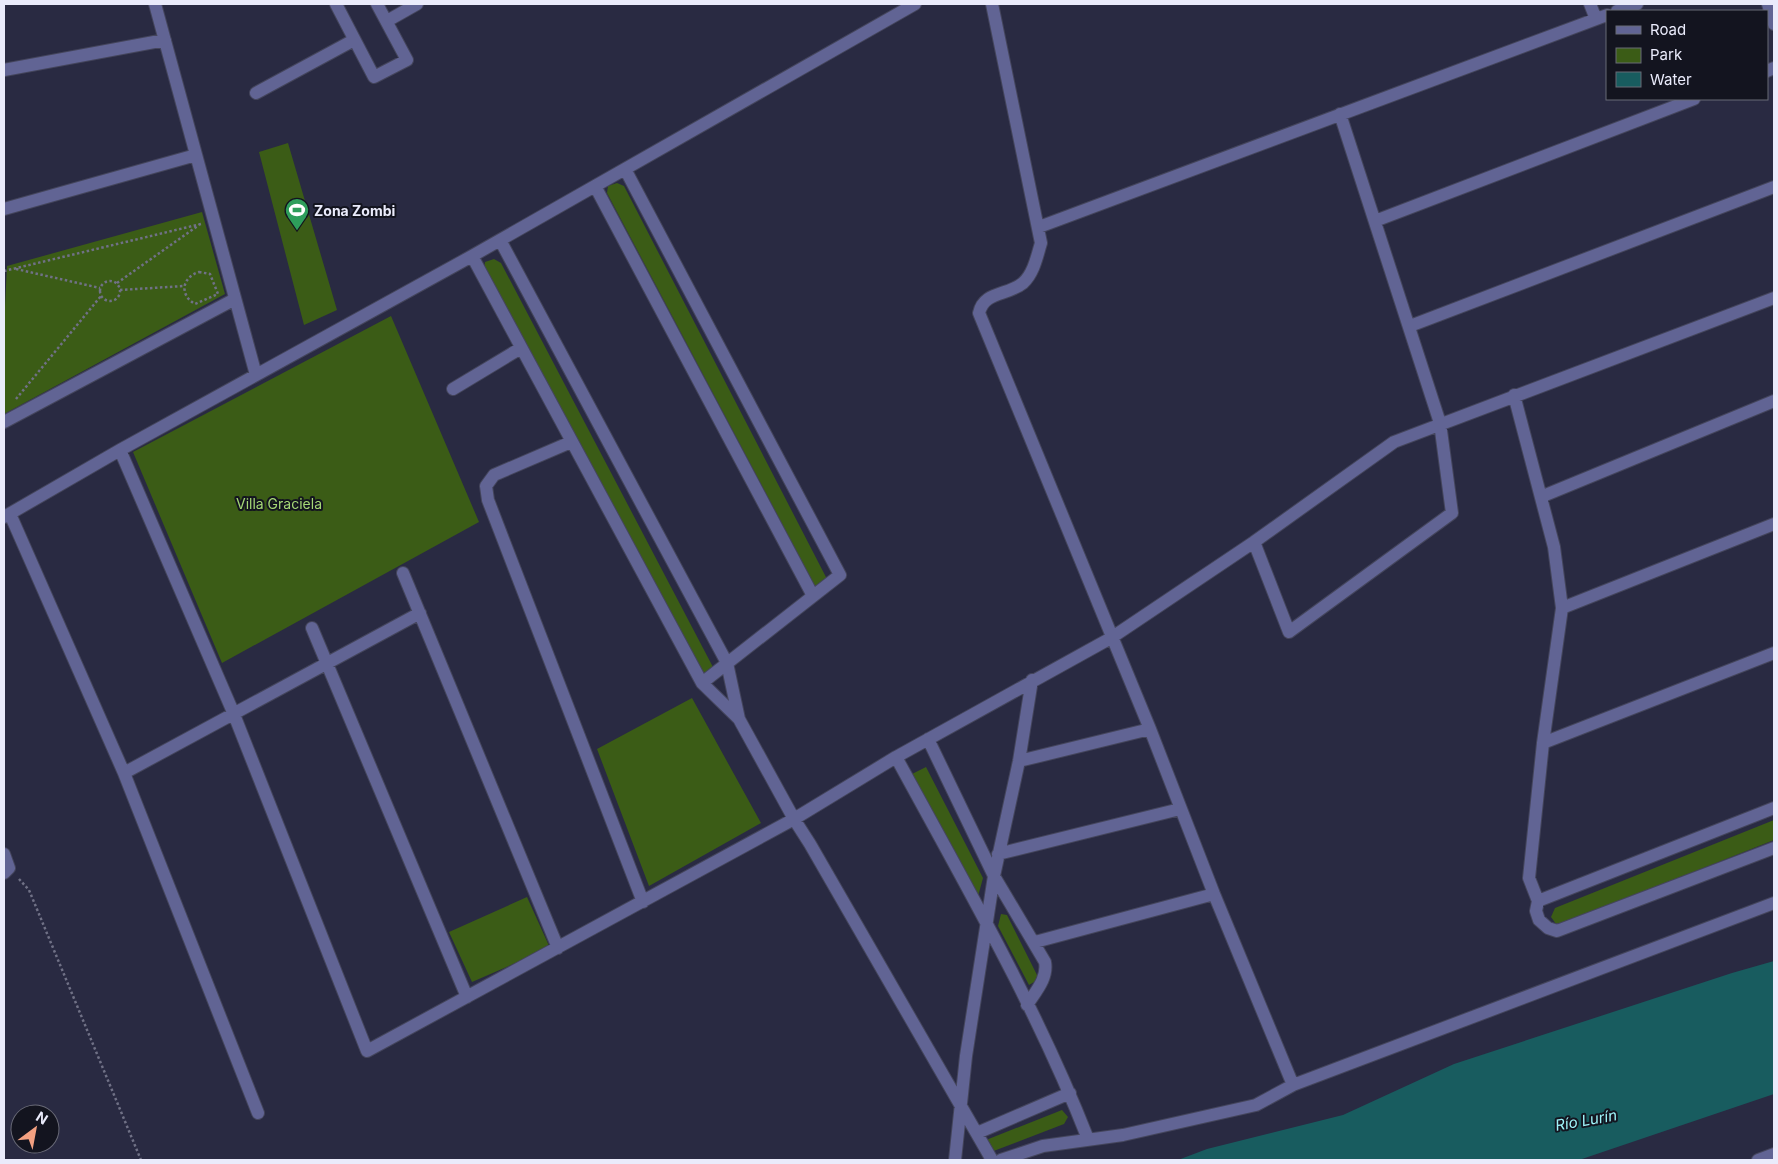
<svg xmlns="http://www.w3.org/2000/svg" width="1778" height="1164" viewBox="0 0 1778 1164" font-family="Inter,sans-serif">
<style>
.green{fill:#3b5c16}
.water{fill:#185c5f}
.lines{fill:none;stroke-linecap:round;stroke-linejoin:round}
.street-casing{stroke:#44455c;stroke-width:14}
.path{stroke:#707186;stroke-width:2.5;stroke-dasharray:2.5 2.5;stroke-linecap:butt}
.street{stroke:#616494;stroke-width:12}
.labels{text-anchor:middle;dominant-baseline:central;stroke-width:4;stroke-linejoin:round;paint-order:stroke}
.poi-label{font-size:14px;font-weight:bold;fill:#eaebfb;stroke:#13141f;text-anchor:start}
.park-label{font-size:14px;fill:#a5d876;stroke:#13141f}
.water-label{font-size:15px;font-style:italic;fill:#9ff5fa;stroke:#13141f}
</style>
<rect width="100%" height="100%" fill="#292a42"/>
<!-- green -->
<path class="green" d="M 288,143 L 337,310 L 304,325 L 259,152 Z
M 617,183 L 624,186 L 828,581 L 817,590 L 607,193 L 608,186 Z
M 202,212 L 225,294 L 4,414 L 4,326 L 7,266 Z
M 494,259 L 501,263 L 714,669 L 703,679 L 484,270 L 485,262 Z
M 391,316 L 479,522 L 222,663 L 133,452 Z
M 692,698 L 761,823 L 649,886 L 597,749 Z
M 926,767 L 983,878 L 977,900 L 912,774 Z
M 1774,820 L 1774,840 L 1562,924 L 1556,924 L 1551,917 L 1555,908 Z
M 527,897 L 550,948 L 472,982 L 449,932 Z
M 1001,914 L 1007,915 L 1039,979 L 1029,985 L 998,926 Z
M 1062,1110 L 1068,1117 L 1064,1124 L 991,1152 L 986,1140 Z"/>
<!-- water -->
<path class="water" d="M 1774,961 L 1774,1094 L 1579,1160 L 1178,1160 L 1207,1149 L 1343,1115 L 1454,1064 L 1732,973 Z"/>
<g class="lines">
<!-- street casing -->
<g class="street-casing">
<path id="street" d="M 155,4 L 256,375
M 336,4 L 374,77 L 407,60 L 377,4
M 992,4 L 1041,243 C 1037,256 1034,273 1023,283 C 1007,296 984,291 979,313 L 1150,729 L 1214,894 L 1293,1085
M 1590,4 L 1596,19
M 1768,4 L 1774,24
M 1617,11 L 1637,4
M 387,21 L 417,4
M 4,70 L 165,40
M 1767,71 L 1774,68
M 256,93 L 354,40
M 625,169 L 840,575 L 702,683
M 595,186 L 813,596
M 4,209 L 196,155
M 1375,221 L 1694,99
M 1039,227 L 1607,15
M 500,240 L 727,663 L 739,719 L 794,819 L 810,844 L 992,1160
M 472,256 L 702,683 L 739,719
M 1410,326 L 1774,187
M 453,389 L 521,348
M 1514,395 L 1554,547 L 1562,608 L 1543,743 L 1529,878 L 1538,901 L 1536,911 L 1539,920 L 1548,928 L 1557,931 L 1774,848
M 4,422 L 235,299
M 571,442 L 494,475 L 486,486 L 488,500 L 643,902
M 120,450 L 233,712 L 367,1051 L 794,819 L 896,757 L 1111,638 L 1254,542 L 1394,442 L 1774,298
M 1543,496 L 1774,401
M 10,514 L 124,773 L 258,1113
M 4,517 L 120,450 L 472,256 L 915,4
M 1254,542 L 1289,632 L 1452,513 L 1440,423 L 1340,114
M 403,573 L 558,948
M 1562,608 L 1774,524
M 312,628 L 467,997
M 928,739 L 994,876 L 1045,962 C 1048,978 1036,991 1027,1005
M 1543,743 L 1774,653
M 896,757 C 964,882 1036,1006 1088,1139
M 1019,761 L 1150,729
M 124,773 L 420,613
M 4,854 L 9,868 L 4,873
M 998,854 L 1180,809
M 1538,901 L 1774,808
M 1035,942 L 1214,894
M 977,1133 L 1070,1093
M 955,1160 L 966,1056 L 994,876 L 1019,761 L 1032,680
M 1001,1160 L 1043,1146 L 1123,1135 L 1256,1105 L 1293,1085 L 1774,903
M 1758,1160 L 1774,1154"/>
</g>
<!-- path -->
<path class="path" d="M 16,269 L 100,288
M 4,271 L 201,224
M 199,272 L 210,274 L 218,294 L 195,304 C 179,295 182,277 199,272 Z
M100 291a10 10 0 1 1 20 0a10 10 0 1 1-20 0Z
M 117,283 L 199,225
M 120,290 L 184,286
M 16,399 L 101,296
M 19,879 L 29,890 L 141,1160"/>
<!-- street -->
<use href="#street" class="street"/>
</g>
<!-- icons -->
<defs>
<g id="stadium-pin" transform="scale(1.25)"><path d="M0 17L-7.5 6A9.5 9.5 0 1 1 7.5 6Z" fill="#2e9e5b" stroke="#13141f"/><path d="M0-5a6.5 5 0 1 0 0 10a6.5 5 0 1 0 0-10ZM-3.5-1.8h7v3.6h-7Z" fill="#fff"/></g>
</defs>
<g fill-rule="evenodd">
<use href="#stadium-pin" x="297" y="210"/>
</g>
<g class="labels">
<!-- poi labels -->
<g class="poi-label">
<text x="314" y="210">Zona Zombi</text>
</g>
<!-- park labels -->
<g class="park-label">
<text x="279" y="503">Villa Graciela</text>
</g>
<!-- water labels -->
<g class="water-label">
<text transform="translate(1586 1120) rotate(-10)">Río Lurín</text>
</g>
</g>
<!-- border -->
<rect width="1778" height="1164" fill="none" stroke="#eaebfb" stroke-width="10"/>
<!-- legend -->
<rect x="1606" y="10" width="162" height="90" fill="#13141f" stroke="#696a77"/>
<rect x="1616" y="26" width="25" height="8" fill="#616494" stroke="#696a77"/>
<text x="1650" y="35" font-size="15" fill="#eaebfb">Road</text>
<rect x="1616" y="48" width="25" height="15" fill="#3b5c16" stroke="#696a77"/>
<text x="1650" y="60" font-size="15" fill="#eaebfb">Park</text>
<rect x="1616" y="72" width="25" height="15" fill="#185c5f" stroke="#696a77"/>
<text x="1650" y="85" font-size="15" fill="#eaebfb">Water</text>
<!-- north arrow -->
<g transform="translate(35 1129) rotate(32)"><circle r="24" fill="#13141f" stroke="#696a77"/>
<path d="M0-4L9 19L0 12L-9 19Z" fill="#f3a081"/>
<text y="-8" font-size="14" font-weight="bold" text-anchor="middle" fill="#eaebfb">N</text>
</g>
</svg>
